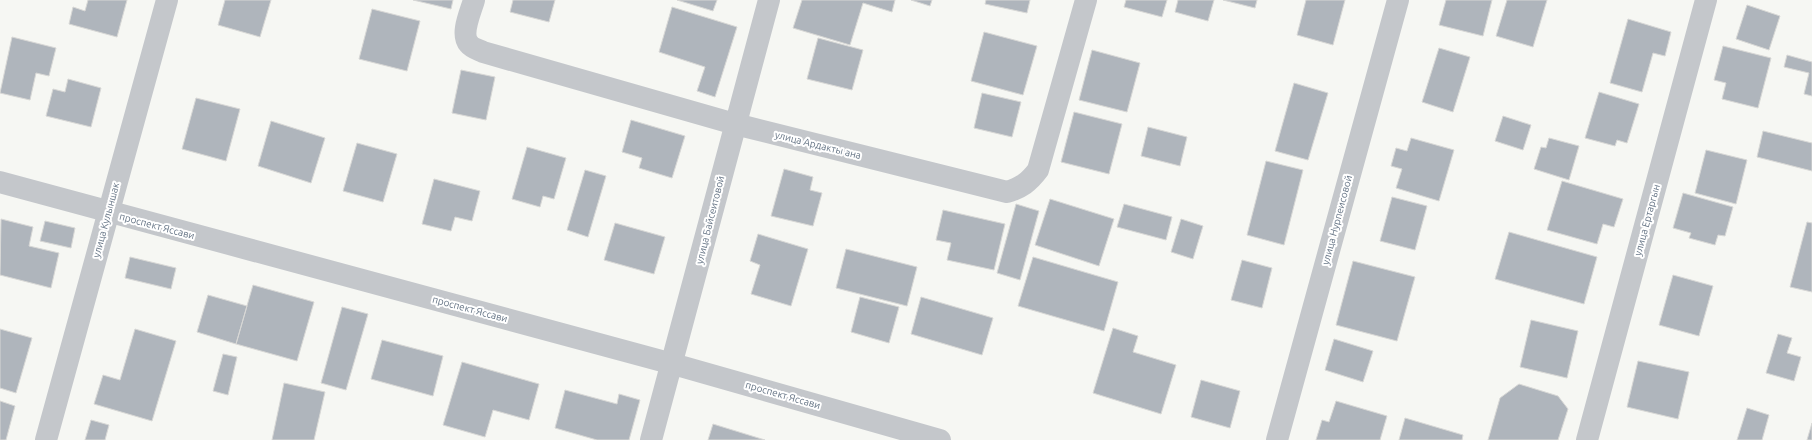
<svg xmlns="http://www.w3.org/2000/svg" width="1812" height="440" viewBox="0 0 1812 440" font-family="Ubuntu,sans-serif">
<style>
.building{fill:#afb5bc;stroke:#d8d8d6}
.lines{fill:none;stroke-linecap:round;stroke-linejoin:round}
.minor{stroke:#c4c7cb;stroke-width:22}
.labels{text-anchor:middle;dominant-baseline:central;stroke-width:4;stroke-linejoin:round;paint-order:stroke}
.street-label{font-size:10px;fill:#657485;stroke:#fff}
</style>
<rect width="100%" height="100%" fill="#f6f7f3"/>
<!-- building -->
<path class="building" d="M 88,0 L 127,0 L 117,37 L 69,24 L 73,7 L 85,11 Z
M 225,0 L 271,0 L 260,37 L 218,25 Z
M 413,0 L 453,0 L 451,9 Z
M 513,0 L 555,0 L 549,22 L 510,12 Z
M 677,0 L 717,0 L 713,11 Z
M 802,0 L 895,0 L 892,12 L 863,3 L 850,45 L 793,28 Z
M 911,0 L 932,0 L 930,6 Z
M 986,0 L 1030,0 L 1027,13 L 985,4 Z
M 1126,0 L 1167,0 L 1162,17 L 1124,7 Z
M 1178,0 L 1214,0 L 1208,21 L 1175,12 Z
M 1223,0 L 1257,0 L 1255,8 Z
M 1306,0 L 1345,0 L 1333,45 L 1297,35 Z
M 1446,0 L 1492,0 L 1483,36 L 1439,25 Z
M 1507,0 L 1547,0 L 1533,47 L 1496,36 Z
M 1747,5 L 1780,16 L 1769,50 L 1736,39 Z
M 672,7 L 737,27 L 715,97 L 697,91 L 705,67 L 659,52 Z
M 372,9 L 420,21 L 407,71 L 359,59 Z
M 1628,19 L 1671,32 L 1665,56 L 1653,53 L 1642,92 L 1610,83 Z
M 984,32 L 1037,46 L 1023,95 L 971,81 Z
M 12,37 L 56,48 L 49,76 L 36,73 L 30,100 L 0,93 Z
M 818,38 L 863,50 L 852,90 L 807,79 Z
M 1723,46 L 1771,58 L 1758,108 L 1722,99 L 1726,83 L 1714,80 Z
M 1439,48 L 1470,57 L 1453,112 L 1422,102 Z
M 1092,50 L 1140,63 L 1127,112 L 1079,100 Z
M 1787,55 L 1812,62 L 1812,96 L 1804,94 L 1809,73 L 1784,67 Z
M 461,70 L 495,77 L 486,120 L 452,113 Z
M 68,79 L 101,88 L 91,127 L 46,116 L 53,89 L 65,92 Z
M 1294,83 L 1328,93 L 1308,160 L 1275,151 Z
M 1599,92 L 1639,104 L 1627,143 L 1617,140 L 1615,146 L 1585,138 Z
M 982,93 L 1021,102 L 1012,137 L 974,128 Z
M 196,98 L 240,109 L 226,161 L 182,149 Z
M 1074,112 L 1122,124 L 1109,174 L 1061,162 Z
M 1503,116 L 1531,125 L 1523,150 L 1495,141 Z
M 631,120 L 685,136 L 672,178 L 639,168 L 642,158 L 622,152 Z
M 271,121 L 325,138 L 311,183 L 258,166 Z
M 1148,127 L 1187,137 L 1180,166 L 1141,156 Z
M 1763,131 L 1812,143 L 1812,171 L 1757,157 Z
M 1411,138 L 1454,150 L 1439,201 L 1396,188 L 1402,169 L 1391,166 L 1396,148 L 1407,151 Z
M 1549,138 L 1579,146 L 1569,180 L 1534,169 L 1541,147 L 1546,148 Z
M 357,143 L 397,154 L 383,202 L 343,191 Z
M 527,147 L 566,158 L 554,199 L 543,196 L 540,207 L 512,199 Z
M 1706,150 L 1747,160 L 1736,204 L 1695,193 Z
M 1266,161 L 1303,170 L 1284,245 L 1247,235 Z
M 784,169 L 813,177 L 810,190 L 822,193 L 813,226 L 771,216 Z
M 585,170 L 606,176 L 588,237 L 567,230 Z
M 434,179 L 480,191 L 472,221 L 455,217 L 451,231 L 422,224 Z
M 1562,181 L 1623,199 L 1614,227 L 1603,224 L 1597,244 L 1547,230 Z
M 1683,193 L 1733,207 L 1725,236 L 1718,235 L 1715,245 L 1689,238 L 1691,233 L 1673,228 Z
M 1392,197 L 1427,206 L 1415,250 L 1380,241 Z
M 1050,199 L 1114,219 L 1099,266 L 1035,245 Z
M 1016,204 L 1039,211 L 1020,280 L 997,273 Z
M 1124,204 L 1172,217 L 1166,240 L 1117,227 Z
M 943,210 L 1005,224 L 994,270 L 947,260 L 951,243 L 936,240 Z
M 1,219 L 33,227 L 29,246 L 59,253 L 51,288 L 0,275 Z
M 1181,219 L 1203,226 L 1193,259 L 1171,252 Z
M 45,221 L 75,228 L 71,248 L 40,241 Z
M 1807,222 L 1812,223 L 1812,292 L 1790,287 Z
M 615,223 L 665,237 L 654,274 L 604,260 Z
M 1509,232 L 1597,257 L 1584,304 L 1495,279 Z
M 758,234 L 808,249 L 791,306 L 751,294 L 760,265 L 750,261 Z
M 846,249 L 917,267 L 907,306 L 836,288 Z
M 130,257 L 176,268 L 171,289 L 125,278 Z
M 1033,257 L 1118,282 L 1104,331 L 1018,306 Z
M 1242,260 L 1272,268 L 1262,308 L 1231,300 Z
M 1353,261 L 1415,277 L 1397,341 L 1336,325 Z
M 1673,275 L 1713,286 L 1699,336 L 1659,325 Z
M 253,285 L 314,302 L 297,361 L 236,344 Z
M 208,295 L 247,306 L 236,344 L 197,332 Z
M 860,297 L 899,307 L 889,343 L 851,332 Z
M 921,297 L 993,318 L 982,355 L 911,334 Z
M 342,307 L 368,314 L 346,390 L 321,383 Z
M 1531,320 L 1578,331 L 1567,378 L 1520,367 Z
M 1113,328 L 1138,336 L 1133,352 L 1176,365 L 1161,414 L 1093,393 Z
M 0,329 L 32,338 L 16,393 L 0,388 Z
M 135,329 L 176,341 L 152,421 L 94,404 L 103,375 L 120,380 Z
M 1778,334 L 1792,338 L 1787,353 L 1801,357 L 1794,381 L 1766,373 Z
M 1334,339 L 1373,351 L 1363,382 L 1325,370 Z
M 382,340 L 443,356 L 433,396 L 371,379 Z
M 223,354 L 237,357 L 228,395 L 213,391 Z
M 1638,361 L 1689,372 L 1678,419 L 1627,407 Z
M 462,362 L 539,384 L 529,420 L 493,410 L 485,437 L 443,425 Z
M 1201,380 L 1240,391 L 1230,428 L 1191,417 Z
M 284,383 L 325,392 L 314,440 L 272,440 Z
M 1519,384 L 1558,396 L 1568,409 L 1558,440 L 1488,440 L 1500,398 Z
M 565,390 L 617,404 L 619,394 L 640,400 L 629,440 L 597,440 L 555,428 Z
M 0,401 L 15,406 L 6,440 L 0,440 Z
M 1336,401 L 1387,416 L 1380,440 L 1316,440 L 1322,420 L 1329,422 Z
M 1747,408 L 1769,415 L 1762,440 L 1737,440 Z
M 1405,418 L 1463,435 L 1462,440 L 1399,440 Z
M 91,420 L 109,425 L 105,440 L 85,440 Z
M 1812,423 L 1812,440 L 1807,440 Z
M 713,424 L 765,440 L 708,440 Z"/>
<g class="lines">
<!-- minor -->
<path class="minor" d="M 474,0 C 471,11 460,34 469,44 C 472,48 479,50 483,52 L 735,124 L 1007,192 C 1021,188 1029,182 1038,170 L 1086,0
M 0,182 L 673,364 L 940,440
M 46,440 L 167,0
M 651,440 L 769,0
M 1277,440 L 1398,0
M 1587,440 L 1706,0"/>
</g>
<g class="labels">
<!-- street labels -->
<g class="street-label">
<text transform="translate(818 145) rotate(14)">улица Ардакты ана</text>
<text transform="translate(106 220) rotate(-75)">улица Кулыншак</text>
<text transform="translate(710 220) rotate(-76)">улица Байсеитовой</text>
<text transform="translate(1337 220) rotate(-75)">улица Нурпеисовой</text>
<text transform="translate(1647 220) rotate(-75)">улица Ертаргын</text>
<text transform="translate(157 226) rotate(15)">проспект Яссави</text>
<text transform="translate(470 309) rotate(15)">проспект Яссави</text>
<text transform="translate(783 395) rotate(16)">проспект Яссави</text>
</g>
</g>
</svg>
